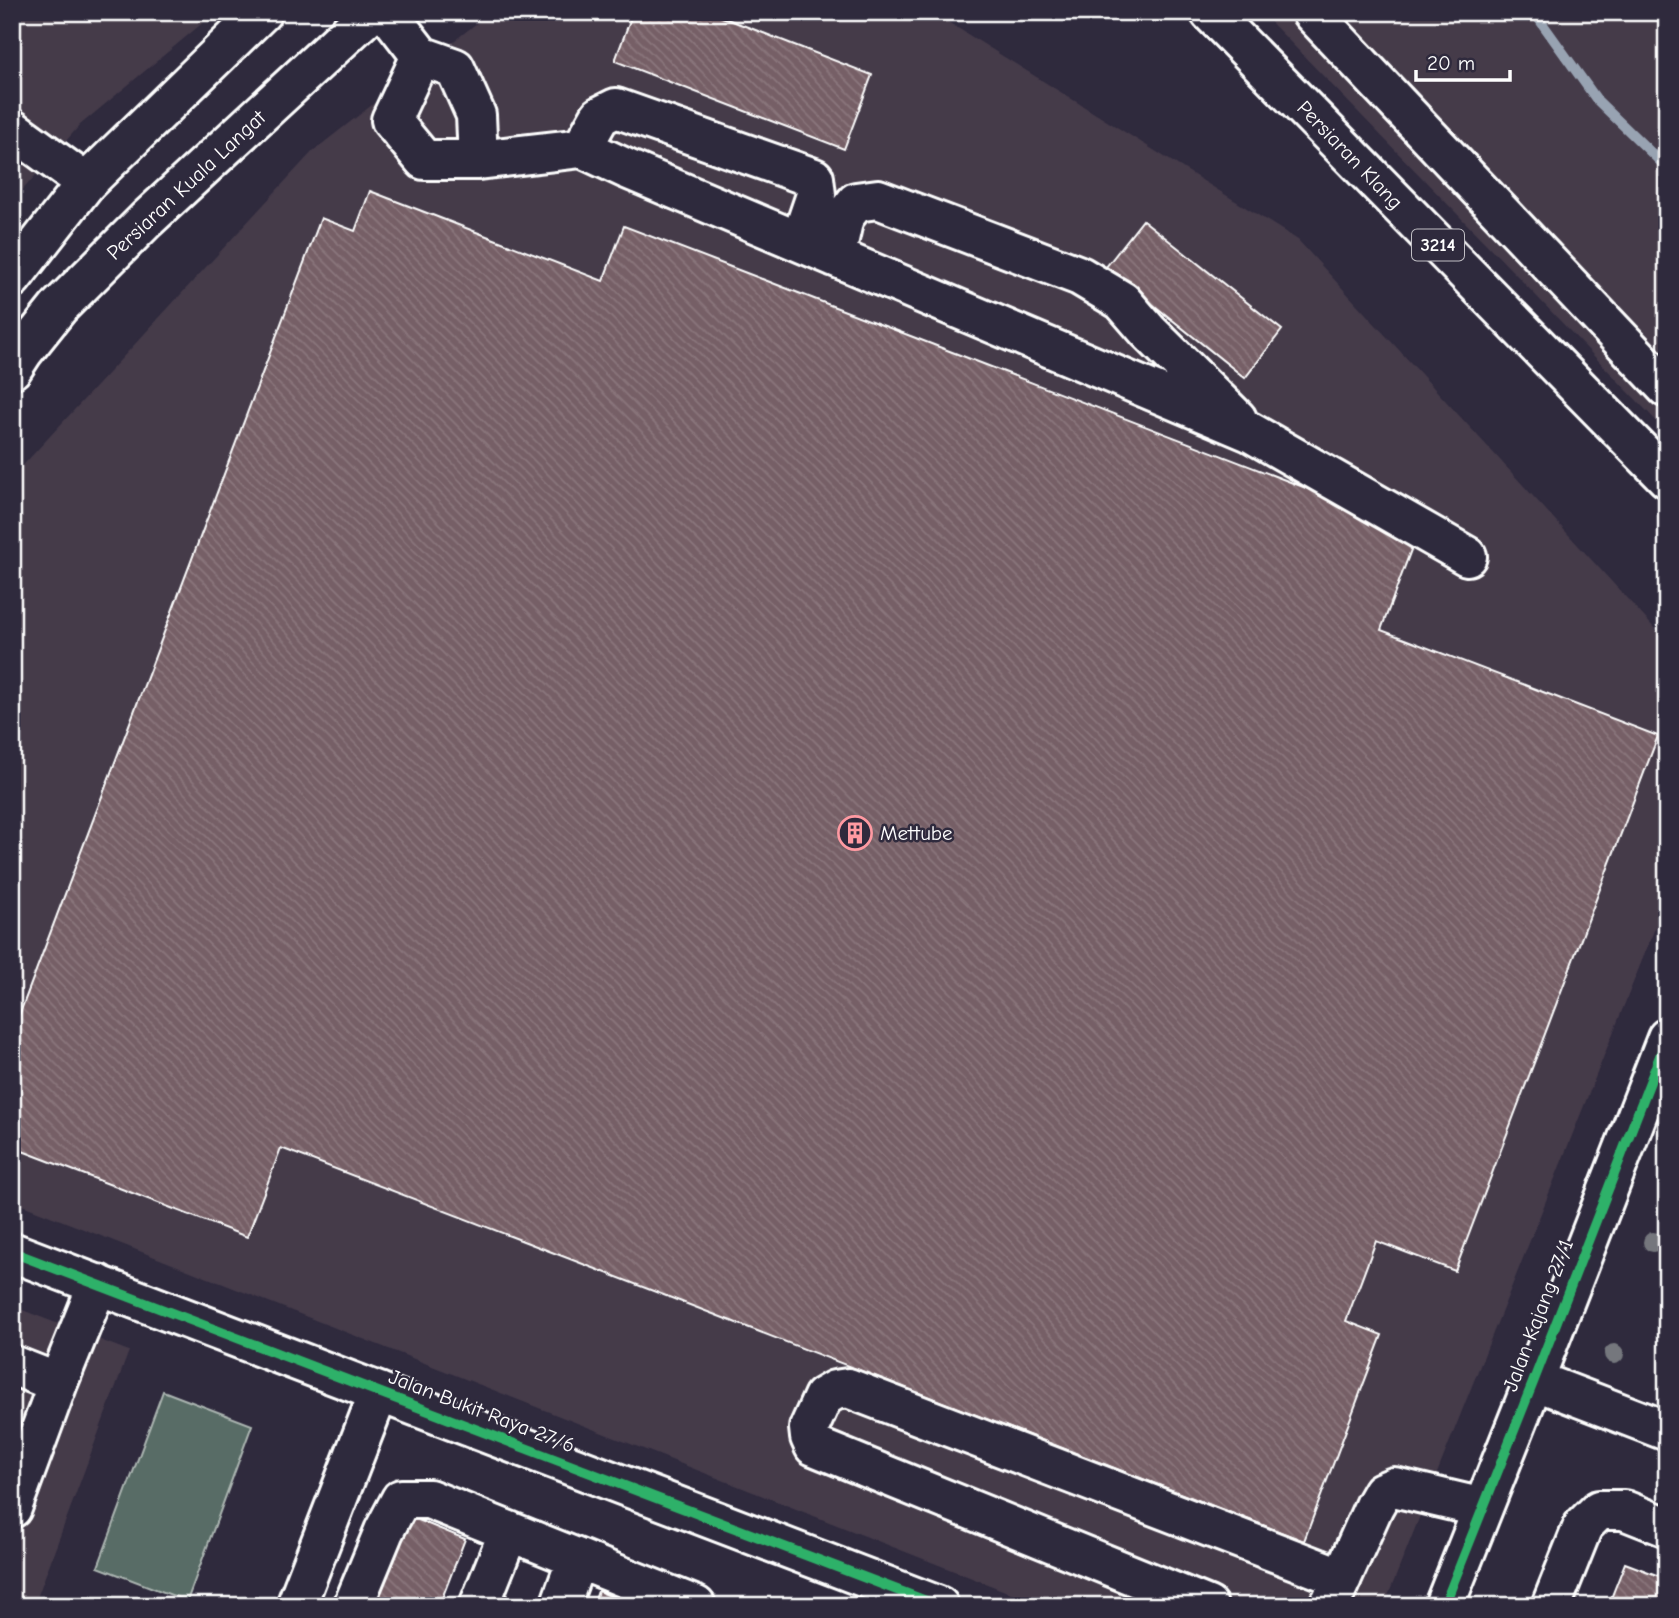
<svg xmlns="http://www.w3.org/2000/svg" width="1679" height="1618" viewBox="0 0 1679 1618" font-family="'Comic Neue',sans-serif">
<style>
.built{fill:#443a49}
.garden{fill:#596c66;stroke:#acb6b2;stroke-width:2}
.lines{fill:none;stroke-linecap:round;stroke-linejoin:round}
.stream{stroke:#98a3b2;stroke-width:10}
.building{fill:url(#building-back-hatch);stroke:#fff;stroke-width:2}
.minor-casing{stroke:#fff;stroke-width:44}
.major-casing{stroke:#fff;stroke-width:44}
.minor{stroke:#2f2a3d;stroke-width:38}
.major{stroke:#2f2a3d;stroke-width:38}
.cycleway-casing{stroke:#2f2a3d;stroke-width:15}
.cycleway{stroke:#2db169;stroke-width:10}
.tree{fill:#74777d}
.labels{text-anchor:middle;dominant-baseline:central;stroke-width:5;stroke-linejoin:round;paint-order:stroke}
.shield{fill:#2f2a3d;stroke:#c1bfc5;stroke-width:2}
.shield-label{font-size:19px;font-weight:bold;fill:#fff}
.street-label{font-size:21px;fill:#fff;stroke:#2f2a3d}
.poi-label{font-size:21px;fill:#fff;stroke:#2f2a3d;text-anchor:start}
</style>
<defs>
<pattern id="building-back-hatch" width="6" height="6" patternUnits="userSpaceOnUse" patternTransform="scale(1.75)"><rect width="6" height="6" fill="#765f66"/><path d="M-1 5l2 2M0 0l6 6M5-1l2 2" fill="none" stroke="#8b777d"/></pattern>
</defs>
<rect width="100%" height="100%" fill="#2f2a3d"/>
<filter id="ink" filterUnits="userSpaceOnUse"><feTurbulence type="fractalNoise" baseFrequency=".0143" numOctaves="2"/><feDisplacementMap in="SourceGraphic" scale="14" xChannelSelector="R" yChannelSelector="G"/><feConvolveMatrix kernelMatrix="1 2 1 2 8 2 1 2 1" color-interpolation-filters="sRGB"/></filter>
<g filter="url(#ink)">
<!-- built -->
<path class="built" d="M 12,12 L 211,12 L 205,21 L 80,125 L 12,202 Z
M 491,12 L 932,12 L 1298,240 L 1667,642 L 1667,898 L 1384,1606 L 1043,1606 L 12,1201 L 12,482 L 15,474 L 313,151 Z
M 1261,12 L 1667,12 L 1667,432 L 1494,252 Z
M 12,1306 L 129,1351 L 34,1606 L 12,1606 Z"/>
<!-- garden -->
<path class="garden" d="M 163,1391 L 252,1425 L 187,1601 L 98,1567 Z"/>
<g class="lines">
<!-- stream -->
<path class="stream" d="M 1534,12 L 1597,100 L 1667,168"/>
</g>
<!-- building -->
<path class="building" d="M 633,12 L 709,12 L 872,75 L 844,149 L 615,61 Z
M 370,191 L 603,281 L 624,226 L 1418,531 L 1381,630 L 1658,736 L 1455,1271 L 1376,1241 L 1346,1321 L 1382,1335 L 1304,1541 L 281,1148 L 247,1237 L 12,1147 L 12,1034 L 321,218 L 355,231 Z
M 1143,220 L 1282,330 L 1245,378 L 1106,267 Z
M 406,1515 L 465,1539 L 439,1606 L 370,1606 Z
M 1625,1563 L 1667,1579 L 1667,1606 L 1608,1606 Z
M 598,1591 L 635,1606 L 593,1606 Z"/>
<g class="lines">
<!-- minor casing -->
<g class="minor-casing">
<path id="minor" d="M 387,12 L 421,56 L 455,68 L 476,115 L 478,160
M 421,56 L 391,120 L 424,160 L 478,160 L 582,148 L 627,169 L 1250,432 L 1467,556
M 12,129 L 86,183
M 582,148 L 600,116 L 616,108 L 814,178 L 816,195 L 800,242
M 835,257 L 844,217 L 856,202 L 878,199 L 1080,276 L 1122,301 L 1148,331 L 1237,419
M 12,1252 L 939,1606
M 12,1365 L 58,1383
M 1534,1380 L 1667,1431
M 12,1508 L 58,1383 L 98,1284
M 296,1606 L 379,1392
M 353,1606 L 384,1531 L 401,1499 L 429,1499 L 696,1606
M 479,1606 L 509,1531
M 560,1606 L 577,1559
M 1208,1606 L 814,1446 L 810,1437 L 809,1428 L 823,1397 L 835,1390 L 848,1388 L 1342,1578
M 1328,1606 L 1331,1602 L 1374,1506 L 1382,1492 L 1394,1487 L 1483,1508
M 1444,1606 L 1534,1380 L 1667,1038
M 1551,1606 L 1583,1526 L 1599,1510 L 1624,1510 L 1667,1527"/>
</g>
<!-- major casing -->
<g class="major-casing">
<path id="major" d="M 1210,12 L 1667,478
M 1311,12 L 1667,388
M 12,278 L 86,183 L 262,12
M 12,369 L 23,352 L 59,307 L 146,220 L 371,12"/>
</g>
<!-- minor -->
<use href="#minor" class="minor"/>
<!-- major -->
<use href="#major" class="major"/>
<!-- cycleway casing -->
<g class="cycleway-casing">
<path id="cycleway" d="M 12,1252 L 939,1606
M 1444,1606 L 1534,1380 L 1667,1038"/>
</g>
<!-- cycleway -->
<use href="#cycleway" class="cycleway"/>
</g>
<!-- trees -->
<g class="tree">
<circle cx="1653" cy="1242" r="10"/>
<circle cx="1614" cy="1354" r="10"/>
</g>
</g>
<!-- icons -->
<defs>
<g id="building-ring" transform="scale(1.75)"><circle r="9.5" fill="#2f2a3d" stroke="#ff9aa2" stroke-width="1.5"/><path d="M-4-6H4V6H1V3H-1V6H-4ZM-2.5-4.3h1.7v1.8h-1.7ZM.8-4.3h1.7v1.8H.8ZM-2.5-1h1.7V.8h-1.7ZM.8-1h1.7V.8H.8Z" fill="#ff9aa2"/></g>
</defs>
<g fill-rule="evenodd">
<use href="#building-ring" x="855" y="833"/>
</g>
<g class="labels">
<!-- shield labels -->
<rect class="shield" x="1412" y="229.5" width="52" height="31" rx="5"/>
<g class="shield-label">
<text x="1438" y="245">3214</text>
</g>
<!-- street labels -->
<g class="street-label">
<text transform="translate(1350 155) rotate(46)">Persiaran Klang</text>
<text transform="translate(186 185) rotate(-43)">Persiaran Kuala Langat</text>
<text transform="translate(1538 1315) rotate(-69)">Jalan Kajang 27/1</text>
<text transform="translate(482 1411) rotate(21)">Jalan Bukit Raya 27/6</text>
</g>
<!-- poi labels -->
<g class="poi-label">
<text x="880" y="833">Mettube</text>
</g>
</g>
<!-- margin -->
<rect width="1679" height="1618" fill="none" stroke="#2f2a3d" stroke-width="42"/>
<rect x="21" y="21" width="1637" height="1576" fill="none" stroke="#fff" stroke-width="2.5" filter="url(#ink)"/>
<!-- scale -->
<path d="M1416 70v10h94v-10" fill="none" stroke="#ffffff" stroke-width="3.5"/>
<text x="1427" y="70" font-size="21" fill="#ffffff" stroke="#2f2a3d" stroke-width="5" paint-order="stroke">20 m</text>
</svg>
